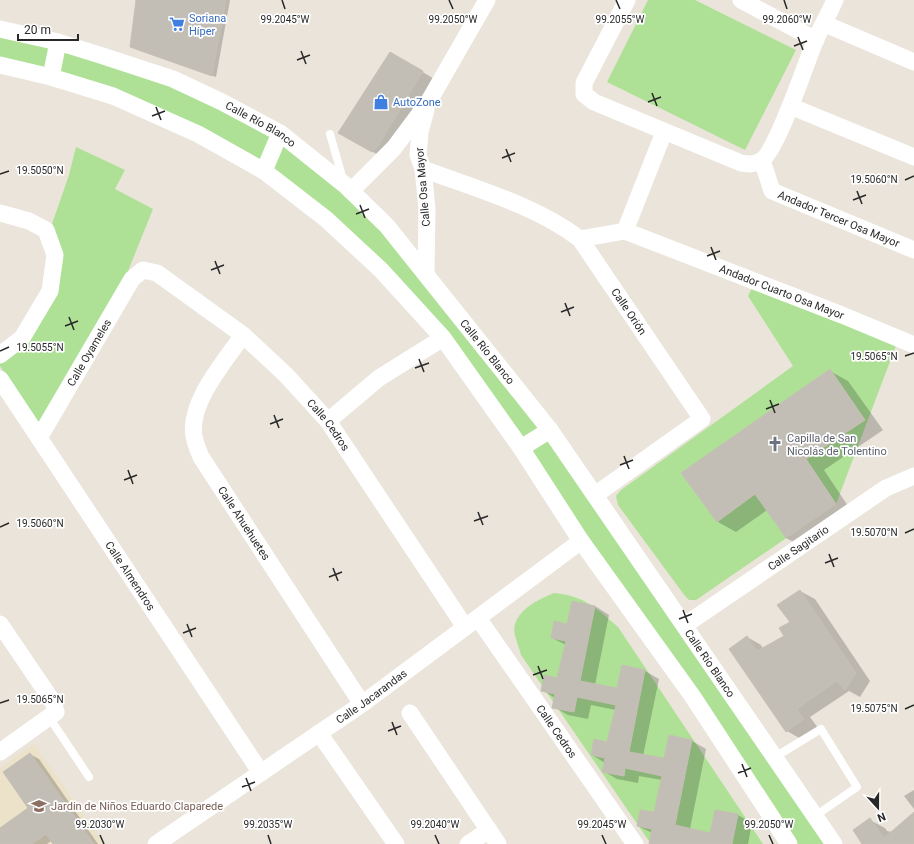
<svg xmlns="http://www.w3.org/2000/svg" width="914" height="844" viewBox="0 0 914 844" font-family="Roboto,sans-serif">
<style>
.education{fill:#ece2c9}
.green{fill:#aee196}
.shadow{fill:#0003}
.building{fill:#c2beb5;stroke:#c5c0b4}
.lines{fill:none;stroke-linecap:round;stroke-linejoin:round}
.lane{stroke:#fff;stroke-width:8}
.street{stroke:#fff;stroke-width:17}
.ticks{fill:none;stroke:#282828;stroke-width:1.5}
.labels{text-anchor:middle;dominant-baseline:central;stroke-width:3.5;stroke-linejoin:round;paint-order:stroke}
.shop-label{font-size:11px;fill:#366cbe;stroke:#fff;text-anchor:start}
.street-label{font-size:11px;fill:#282828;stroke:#fff}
.worship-label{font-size:11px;fill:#5b616d;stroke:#fff;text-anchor:start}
.education-label{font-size:11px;fill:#785e54;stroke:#fff;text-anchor:start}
.ticks-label{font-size:10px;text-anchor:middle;fill:#282828;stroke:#fff;stroke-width:3.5;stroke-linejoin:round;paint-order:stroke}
</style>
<rect width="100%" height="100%" fill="#eae4da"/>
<!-- education -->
<path class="education" d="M 34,744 L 104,844 L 0,844 L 0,768 Z"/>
<!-- green -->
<path class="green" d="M 648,0 L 695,0 L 796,50 L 745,150 L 607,82 Z
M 0,36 L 64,51 L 172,86 L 271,136 L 341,190 L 382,230 L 540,428 L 825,844 L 797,844 L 449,334 L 273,168 L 0,59 Z
M 76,147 L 125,170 L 115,189 L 153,209 L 126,276 L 38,425 L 0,366 L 0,363 L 62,255 L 52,224 L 69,175 Z
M 754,284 L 897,343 L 836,504 L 696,600 L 689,600 L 685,596 L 618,505 L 616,496 L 621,490 L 793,366 L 748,296 Z
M 554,593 C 585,596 596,608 618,627 L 763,844 L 651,844 L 521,655 C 519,646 512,633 515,624 C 521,607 540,599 554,593 Z"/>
<!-- shadow -->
<path class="shadow" d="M 137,0 L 230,0 L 216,77 L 131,47 Z
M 391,53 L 436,80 L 387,160 L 340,133 Z
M 830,371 L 848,381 L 883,430 L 824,470 L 854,515 L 805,548 L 786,538 L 767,510 L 736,532 L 718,522 L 682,473 Z
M 800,591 L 815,599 L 870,681 L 860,697 L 849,691 L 810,717 L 818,728 L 801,739 L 787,731 L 747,637 L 761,645 L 763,649 L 785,636 Z
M 595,606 L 609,615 L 595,685 L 618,689 L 645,671 L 659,679 L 643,756 L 665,760 L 692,741 L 706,749 L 690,829 L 711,834 L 716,811 L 738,815 L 752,823 L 748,844 L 654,844 L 652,833 L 638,826 L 654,814 L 662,780 L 639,776 L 638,783 L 617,779 L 603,771 L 605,763 L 592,755 L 608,743 L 616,710 L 591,705 L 588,719 L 568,715 L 554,707 L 555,698 L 542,690 L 558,679 L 566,645 L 552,638 Z
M 30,754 L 39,759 L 98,844 L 54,844 L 51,841 L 47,844 L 0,844 L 0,829 L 30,809 Z
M 914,790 L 914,809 L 904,796 Z
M 914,814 L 914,844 L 863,844 L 870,820 L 885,828 L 887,831 L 892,832 Z"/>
<!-- building -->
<path class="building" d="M 136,0 L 226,0 L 212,76 L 130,47 Z
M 390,52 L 423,71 L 379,145 L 372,152 L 338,133 Z
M 830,369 L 865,420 L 806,459 L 836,504 L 786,538 L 755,494 L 717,522 L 681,473 Z
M 800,590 L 856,673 L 845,690 L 837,681 L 797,709 L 804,719 L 786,732 L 729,649 L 747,636 L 757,651 L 784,636 L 779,628 L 790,622 L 777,605 Z
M 572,601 L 595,606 L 580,681 L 617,688 L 622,665 L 645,670 L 629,752 L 664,758 L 669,735 L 692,740 L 675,825 L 710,833 L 715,810 L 738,814 L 732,844 L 649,844 L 652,829 L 637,826 L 640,810 L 654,812 L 662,776 L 625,768 L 624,776 L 602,772 L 605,758 L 591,755 L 594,739 L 607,742 L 616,705 L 577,697 L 574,712 L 552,708 L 555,694 L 541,691 L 544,675 L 557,678 L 566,641 L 551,638 L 554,621 L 567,624 Z
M 30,753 L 94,844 L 53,844 L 46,834 L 32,844 L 0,844 L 0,828 L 28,808 L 3,772 Z
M 914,812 L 914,844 L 862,844 L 853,830 L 870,818 L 884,838 Z"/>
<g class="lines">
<!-- lane -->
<path class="lane" d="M 330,134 L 343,180
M 49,717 L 89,777
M 775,757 L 821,729 L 857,787 L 815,816"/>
<!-- street -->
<g class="street">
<path d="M 627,0 L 584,83 L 584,94 L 594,102 L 741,163 C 748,164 754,165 761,161 C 777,151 806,63 815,41 C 821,27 829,14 835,0"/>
<path d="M 741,0 L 816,40"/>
<path d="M 825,24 L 914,62"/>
<path id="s1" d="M 0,29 L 58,42 L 103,56 L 173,79 L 222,102 L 280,133 L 345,185 L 387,226 L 550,430 L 834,844"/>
<path d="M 0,65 L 51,77 L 113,96 L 198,134 L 264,171 L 326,219 L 381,270 L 443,338 L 521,448 L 581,541 L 693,697 L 789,844"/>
<path d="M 51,77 L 58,42"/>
<path d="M 790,106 L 914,157"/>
<path id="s2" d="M 762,160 L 772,191 L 914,250"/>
<path id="s3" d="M 423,169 C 476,189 535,205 580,239 L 702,419 L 595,495"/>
<path d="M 264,171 L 280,133"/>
<path d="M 351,191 L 394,148 L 429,101 L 487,0"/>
<path d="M 0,213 L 29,221 L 46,230 L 55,255 L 50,291 L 22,338 L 0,355"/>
<path d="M 625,231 L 664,132"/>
<path id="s4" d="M 580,239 L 625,231 L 842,315 L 914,345"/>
<path d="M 426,274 L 427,209 L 423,169 L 418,155 L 420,132 L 426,110"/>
<path id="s5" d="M 243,335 C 225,361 188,403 194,436 C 195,443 198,450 201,457 L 362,704"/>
<path id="s6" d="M 0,379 L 261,773"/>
<path d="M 328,421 L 379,378 L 443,338"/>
<path id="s7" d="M 39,438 L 132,279 L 143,270 L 157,273 L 243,335 L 286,375 L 328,421 L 465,627"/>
<path d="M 521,448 L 550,430"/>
<path id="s8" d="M 478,618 L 635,844"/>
<path d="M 0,624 L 53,702 L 56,712 L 0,752"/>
<path id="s9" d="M 685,625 L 886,488 L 914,476"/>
<path d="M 410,713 L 498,844"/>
<path d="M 319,733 L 396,844"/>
<path id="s10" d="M 156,844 L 362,704 L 581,541"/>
<path d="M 468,844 L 489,830"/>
</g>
</g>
<!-- ticks -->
<path class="ticks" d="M 282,0 L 285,9M 449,0 L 453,9M 616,0 L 620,9M 784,0 L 787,9M 798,37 L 803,50M 794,46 L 807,41M 301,51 L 306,64M 297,60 L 310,55M 652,93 L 657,106M 648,102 L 661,97M 156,107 L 161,120M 152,116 L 165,111M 506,149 L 511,162M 502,158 L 515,153M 0,174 L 9,171M 905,180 L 914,176M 857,191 L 862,204M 853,200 L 866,195M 360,205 L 365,218M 356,214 L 369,209M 711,247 L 716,260M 707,256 L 720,251M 215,261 L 220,274M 211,270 L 224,265M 565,303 L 570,316M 561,312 L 574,307M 69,317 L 74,330M 65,326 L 78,321M 0,351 L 9,347M 905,356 L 914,353M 419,359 L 424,372M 415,368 L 429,363M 770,400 L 775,413M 766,409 L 779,404M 274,415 L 279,428M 270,424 L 283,419M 624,456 L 629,469M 620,465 L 633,460M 128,470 L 133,484M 124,480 L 137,475M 478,512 L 483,525M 474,521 L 488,516M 0,527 L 9,523M 905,533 L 914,529M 829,554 L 834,567M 825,563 L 838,558M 333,568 L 338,581M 329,577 L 342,572M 683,610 L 688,623M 679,619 L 692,614M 187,624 L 192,637M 183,633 L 196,628M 538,666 L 543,679M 533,675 L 547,670M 0,703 L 9,700M 905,709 L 914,705M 392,722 L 397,735M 388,731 L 401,726M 742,764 L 747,777M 738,773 L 751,768M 246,778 L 251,791M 242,787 L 255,782M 100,835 L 104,844M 268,835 L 271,844M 435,835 L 439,844M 602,835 L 606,844M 769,835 L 773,844"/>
<!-- icons -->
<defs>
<g id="supermarket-bare" transform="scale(1.2)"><path d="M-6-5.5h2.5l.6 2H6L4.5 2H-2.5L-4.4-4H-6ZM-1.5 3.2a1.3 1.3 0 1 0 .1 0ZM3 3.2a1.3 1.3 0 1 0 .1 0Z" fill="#3f7fe0" stroke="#fff" stroke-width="2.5" paint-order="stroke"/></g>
<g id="shop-bare" transform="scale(1.2)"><path d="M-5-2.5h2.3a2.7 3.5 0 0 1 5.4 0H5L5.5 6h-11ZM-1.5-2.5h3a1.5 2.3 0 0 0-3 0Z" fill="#3f7fe0" stroke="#fff" stroke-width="2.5" paint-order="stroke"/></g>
<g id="church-bare" transform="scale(1.2)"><path d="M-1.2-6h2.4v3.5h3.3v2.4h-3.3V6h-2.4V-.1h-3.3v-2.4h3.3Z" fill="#6b7280" stroke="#fff" stroke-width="2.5" paint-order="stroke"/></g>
<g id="school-bare" transform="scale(1.2)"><path d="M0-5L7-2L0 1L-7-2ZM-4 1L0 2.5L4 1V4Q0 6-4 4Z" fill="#8d6e63" stroke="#fff" stroke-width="2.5" paint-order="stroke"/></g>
</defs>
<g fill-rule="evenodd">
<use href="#supermarket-bare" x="177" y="24"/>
<use href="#shop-bare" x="381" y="102"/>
<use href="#church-bare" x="775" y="444"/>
<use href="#school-bare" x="39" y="806"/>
</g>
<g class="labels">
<!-- shop labels -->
<g class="shop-label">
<text x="189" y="18">Soriana<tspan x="189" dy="13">Híper</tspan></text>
<text x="393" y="102">AutoZone</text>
</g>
<!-- street labels -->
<g class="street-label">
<text stroke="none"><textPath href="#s1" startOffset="279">Calle Río Blanco</textPath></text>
<text transform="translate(423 187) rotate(-95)">Calle Osa Mayor</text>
<text stroke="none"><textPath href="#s2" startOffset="105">Andador Tercer Osa Mayor</textPath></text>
<text stroke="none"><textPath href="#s4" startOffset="214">Andador Cuarto Osa Mayor</textPath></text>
<text stroke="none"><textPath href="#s3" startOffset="260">Calle Orión</textPath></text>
<text stroke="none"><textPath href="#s1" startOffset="603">Calle Río Blanco</textPath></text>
<text stroke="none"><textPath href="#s7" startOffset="99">Calle Oyameles</textPath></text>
<text stroke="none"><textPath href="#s7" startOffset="443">Calle Cedros</textPath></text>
<text stroke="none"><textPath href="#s5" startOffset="216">Calle Ahuehuetes</textPath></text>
<text stroke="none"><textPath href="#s9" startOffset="137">Calle Sagitario</textPath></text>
<text stroke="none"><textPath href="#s6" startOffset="236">Calle Almendros</textPath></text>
<text stroke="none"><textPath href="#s1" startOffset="986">Calle Río Blanco</textPath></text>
<text stroke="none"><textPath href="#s10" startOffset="261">Calle Jacarandas</textPath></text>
<text stroke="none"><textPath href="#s8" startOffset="138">Calle Cedros</textPath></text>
</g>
<!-- worship labels -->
<g class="worship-label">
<text x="787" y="438">Capilla de San<tspan x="787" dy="13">Nicolás de Tolentino</tspan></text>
</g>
<!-- education labels -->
<g class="education-label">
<text x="51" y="806">Jardin de Niños Eduardo Claparede</text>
</g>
</g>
<g class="ticks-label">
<text x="285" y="23">99.2045°W</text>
<text x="453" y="23">99.2050°W</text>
<text x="620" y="23">99.2055°W</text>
<text x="787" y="23">99.2060°W</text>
<text x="40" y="174">19.5050°N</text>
<text x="874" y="183">19.5060°N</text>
<text x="40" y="351">19.5055°N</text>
<text x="874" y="360">19.5065°N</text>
<text x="40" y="527">19.5060°N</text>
<text x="874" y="536">19.5070°N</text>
<text x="40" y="703">19.5065°N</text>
<text x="874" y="712">19.5075°N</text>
<text x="100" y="828">99.2030°W</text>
<text x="268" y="828">99.2035°W</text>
<text x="435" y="828">99.2040°W</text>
<text x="602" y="828">99.2045°W</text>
<text x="769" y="828">99.2050°W</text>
</g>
<!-- north arrow -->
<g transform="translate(878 808) rotate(159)" stroke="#ffffff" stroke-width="3" paint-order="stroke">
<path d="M0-3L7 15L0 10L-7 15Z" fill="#282828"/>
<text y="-6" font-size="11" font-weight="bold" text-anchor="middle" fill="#282828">N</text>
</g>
<!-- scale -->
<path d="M18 34v6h60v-6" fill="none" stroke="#282828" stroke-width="2"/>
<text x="24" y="34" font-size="12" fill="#282828" stroke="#ffffff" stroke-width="3" paint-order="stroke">20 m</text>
</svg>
